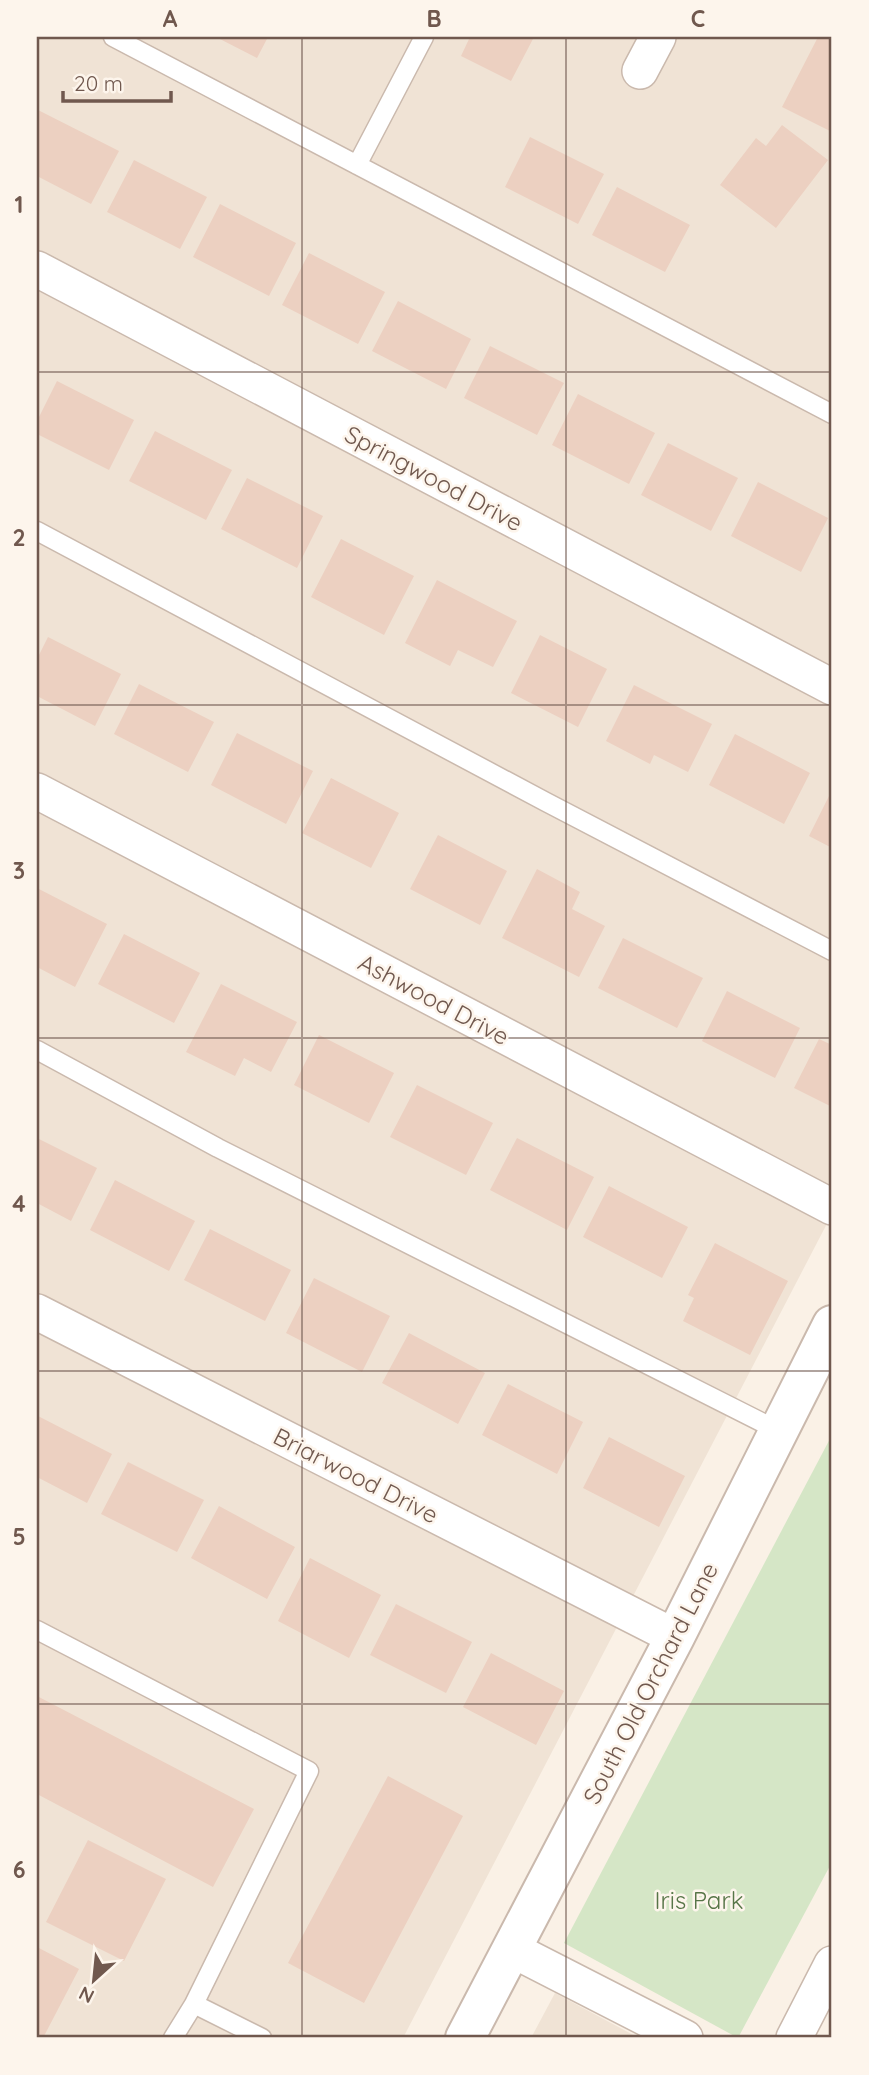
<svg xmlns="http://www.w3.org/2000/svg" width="869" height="2075" viewBox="0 0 869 2075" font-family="Quicksand,sans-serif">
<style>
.residential{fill:#f0e3d5}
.green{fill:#d5e6c6}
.building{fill:#ecd0c1}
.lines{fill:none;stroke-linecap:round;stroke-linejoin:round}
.service-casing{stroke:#cab9ad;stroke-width:21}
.minor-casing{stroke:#cab9ad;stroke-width:38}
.tertiary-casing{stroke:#cab9ad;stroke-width:42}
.service{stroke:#fff;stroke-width:18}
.minor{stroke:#fff;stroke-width:35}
.tertiary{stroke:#fff;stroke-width:38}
.grid{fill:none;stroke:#70584e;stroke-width:2;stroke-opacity:0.55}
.labels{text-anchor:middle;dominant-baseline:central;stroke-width:5;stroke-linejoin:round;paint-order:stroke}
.street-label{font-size:24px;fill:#70584e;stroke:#fdf5ec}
.park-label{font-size:24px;fill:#577547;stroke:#fdf5ec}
.neatline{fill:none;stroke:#70584e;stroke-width:2.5}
.grid-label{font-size:23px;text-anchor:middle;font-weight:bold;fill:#70584e}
</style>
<rect width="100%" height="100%" fill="#faf1e6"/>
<!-- residential -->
<path class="residential" d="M 37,37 L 832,37 L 832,1214 L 403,2038 L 37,2038 Z
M 555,1993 L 639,2038 L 531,2038 Z"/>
<!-- green -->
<path class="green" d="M 832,1435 L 832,1862 L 738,2038 L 564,1943 Z"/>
<!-- building -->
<path class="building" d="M 216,37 L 268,37 L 257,58 Z
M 470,37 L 534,37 L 511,81 L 461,56 Z
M 818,37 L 832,37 L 832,132 L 782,107 Z
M 38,110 L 119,151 L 91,204 L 37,176 Z
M 782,125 L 828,160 L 776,228 L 720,185 L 756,138 L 766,146 Z
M 530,137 L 604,174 L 578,224 L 505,187 Z
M 134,160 L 207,197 L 180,249 L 107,212 Z
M 617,187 L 690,225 L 665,272 L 592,235 Z
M 220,204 L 296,243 L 269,296 L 193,257 Z
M 309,253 L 385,292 L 358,344 L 282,305 Z
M 398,301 L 471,339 L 446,389 L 372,351 Z
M 490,346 L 564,383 L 537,435 L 464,398 Z
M 57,381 L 134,420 L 109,470 L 37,434 L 37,421 Z
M 578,394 L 655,433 L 629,484 L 552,445 Z
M 155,431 L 232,470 L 206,520 L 129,481 Z
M 668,443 L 738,478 L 711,531 L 641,495 Z
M 247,478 L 323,516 L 297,568 L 221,529 Z
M 758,482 L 828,518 L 801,572 L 731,536 Z
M 341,539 L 414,576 L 384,635 L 311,597 Z
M 437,580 L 517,621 L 493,667 L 458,650 L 450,666 L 405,643 Z
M 540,635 L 607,669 L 578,727 L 511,693 Z
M 48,637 L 121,674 L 95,726 L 37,696 L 37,659 Z
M 139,684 L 214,722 L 188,772 L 114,734 Z
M 634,685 L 712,724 L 688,772 L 654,755 L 650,764 L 606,741 Z
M 237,733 L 313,771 L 286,824 L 211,785 Z
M 735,734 L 810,773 L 784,824 L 709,785 Z
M 331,778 L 399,813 L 371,868 L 302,833 Z
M 832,790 L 832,848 L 809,836 Z
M 438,835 L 507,871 L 480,925 L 410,889 Z
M 537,869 L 580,892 L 572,909 L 605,926 L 579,977 L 502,938 Z
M 37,888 L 107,924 L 75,987 L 37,967 Z
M 124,934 L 200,973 L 174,1023 L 98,984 Z
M 623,938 L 703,978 L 677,1028 L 598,988 Z
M 221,984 L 297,1022 L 271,1072 L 244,1058 L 235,1076 L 186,1052 Z
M 727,991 L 800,1028 L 775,1078 L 702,1041 Z
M 319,1035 L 394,1073 L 369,1123 L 294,1085 Z
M 819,1039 L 832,1045 L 832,1107 L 794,1088 Z
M 417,1085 L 493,1123 L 466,1175 L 390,1137 Z
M 37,1138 L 97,1168 L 71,1221 L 37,1203 Z
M 517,1138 L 594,1177 L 567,1230 L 490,1190 Z
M 115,1180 L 195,1221 L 169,1271 L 90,1230 Z
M 609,1186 L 688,1227 L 662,1278 L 583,1237 Z
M 210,1229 L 291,1270 L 265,1321 L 184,1280 Z
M 715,1243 L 788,1281 L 750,1355 L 683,1321 L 694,1298 L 688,1295 Z
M 314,1278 L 390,1316 L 362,1372 L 286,1333 Z
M 409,1333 L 485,1373 L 458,1424 L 382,1383 Z
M 508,1384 L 583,1422 L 557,1474 L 482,1435 Z
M 38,1416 L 112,1454 L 87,1503 L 37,1477 Z
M 609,1437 L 685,1476 L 659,1527 L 583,1488 Z
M 128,1462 L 204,1500 L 177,1552 L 101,1514 Z
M 219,1506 L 295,1547 L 267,1599 L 191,1558 Z
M 310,1558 L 381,1595 L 349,1658 L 278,1621 Z
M 396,1604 L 472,1642 L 446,1693 L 370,1655 Z
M 491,1653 L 564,1691 L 536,1745 L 463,1707 Z
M 37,1696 L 254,1809 L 213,1887 L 37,1794 Z
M 388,1776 L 463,1816 L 364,2003 L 288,1963 Z
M 88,1840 L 166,1879 L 124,1961 L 46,1922 Z
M 37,1947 L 79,1969 L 43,2038 L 37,2038 Z"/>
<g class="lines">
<!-- service casing -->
<g class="service-casing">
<path id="service" d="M 113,37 L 832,414
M 357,165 L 424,37
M 37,531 L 546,802 L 832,951
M 37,1050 L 218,1148 L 779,1431
M 37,1630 L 309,1771 L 194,2004 L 262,2038
M 173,2038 L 194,2004"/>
</g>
<!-- minor casing -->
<g class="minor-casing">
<path id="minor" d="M 640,71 L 658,37
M 37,269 L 832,687
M 37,791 L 832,1207
M 37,1312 L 675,1637
M 511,1949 L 685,2038
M 794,2038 L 832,1964"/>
</g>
<!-- tertiary casing -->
<g class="tertiary-casing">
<path id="tertiary" d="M 465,2038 L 675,1637 L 832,1325"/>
</g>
<!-- service -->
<use href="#service" class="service"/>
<!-- minor -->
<use href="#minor" class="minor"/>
<!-- tertiary -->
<use href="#tertiary" class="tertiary"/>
</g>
<!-- grid -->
<path class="grid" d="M 302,37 L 302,2038M 566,37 L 566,2038M 37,372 L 832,372M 37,705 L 832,705M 37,1038 L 832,1038M 37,1371 L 832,1371M 37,1704 L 832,1704"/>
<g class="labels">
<!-- street labels -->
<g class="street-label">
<text transform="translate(434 478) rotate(28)">Springwood Drive</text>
<text transform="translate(434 999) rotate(28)">Ashwood Drive</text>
<text transform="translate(356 1475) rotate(27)">Briarwood Drive</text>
<text transform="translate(650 1683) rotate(-63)">South Old Orchard Lane</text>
</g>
<!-- park labels -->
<g class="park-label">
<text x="699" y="1900">Iris Park</text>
</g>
</g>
<!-- border -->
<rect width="869" height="2075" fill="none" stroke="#fdf5ec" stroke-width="77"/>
<!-- north arrow -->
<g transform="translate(94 1980) rotate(207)" stroke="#fdf5ec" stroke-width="5" paint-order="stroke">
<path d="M0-5L12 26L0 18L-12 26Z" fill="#70584e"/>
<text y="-10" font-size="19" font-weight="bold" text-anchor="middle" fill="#70584e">N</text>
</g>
<!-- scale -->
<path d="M63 91v10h108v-10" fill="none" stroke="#70584e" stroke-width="3.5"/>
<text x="74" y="91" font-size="21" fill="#70584e" stroke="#fdf5ec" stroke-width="5" paint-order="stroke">20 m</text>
<rect x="38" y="38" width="792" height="1998" class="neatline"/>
<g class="grid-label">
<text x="170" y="27">A</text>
<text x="434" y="27">B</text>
<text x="698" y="27">C</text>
<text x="19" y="213">1</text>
<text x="19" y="546">2</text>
<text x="19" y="879">3</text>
<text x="19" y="1212">4</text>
<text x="19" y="1545">5</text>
<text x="19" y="1878">6</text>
</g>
</svg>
